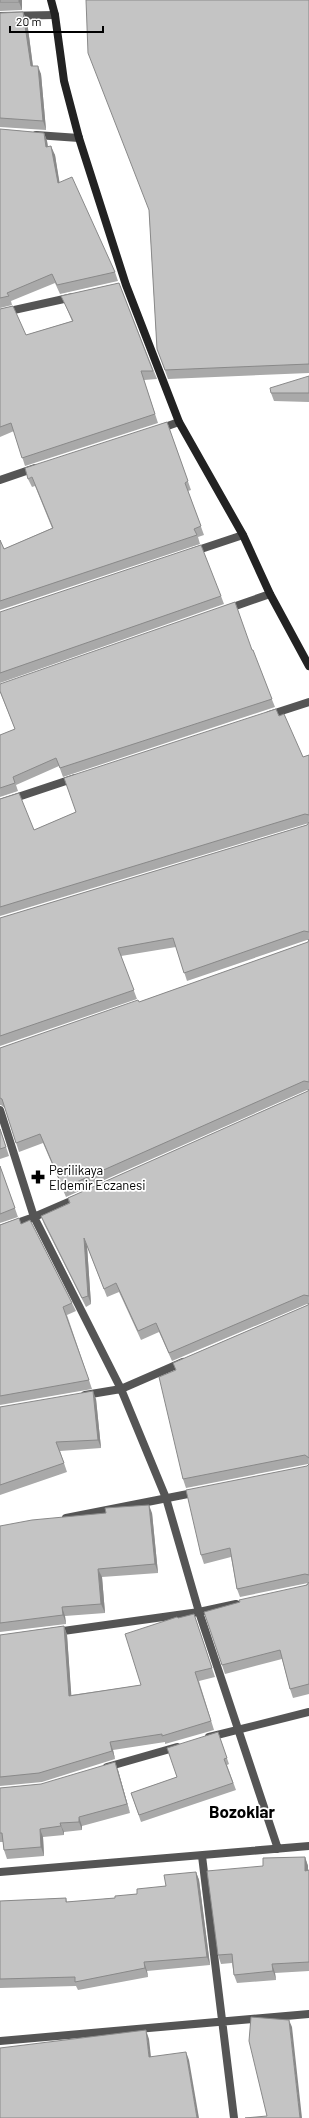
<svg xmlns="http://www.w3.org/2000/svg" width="309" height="2118" viewBox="0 0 309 2118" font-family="Barlow,sans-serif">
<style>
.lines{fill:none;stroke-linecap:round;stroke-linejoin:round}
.street{stroke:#555;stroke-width:8}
.secondary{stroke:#222;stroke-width:8}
.wall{fill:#a9a9a9}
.shaded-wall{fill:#898989}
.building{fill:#c4c4c4;stroke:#898989}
.labels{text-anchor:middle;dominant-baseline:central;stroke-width:3.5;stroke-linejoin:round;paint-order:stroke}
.poi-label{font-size:13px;fill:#000;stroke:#fff;text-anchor:start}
.district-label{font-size:17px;font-weight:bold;fill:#000;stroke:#fff}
</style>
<rect width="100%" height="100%" fill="#fff"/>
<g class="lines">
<!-- street -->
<path class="street" d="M 0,16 L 55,15
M 36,135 L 79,138
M 0,313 L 73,297
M 159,429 L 179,422
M 0,480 L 35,468
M 192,552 L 243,535
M 227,609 L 270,594
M 269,715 L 309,702
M 0,803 L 75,778
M 0,1110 L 34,1217 L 121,1389 L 166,1498 L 199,1612 L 278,1849
M 0,1229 L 34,1217 L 78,1198
M 85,1395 L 121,1389 L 183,1362
M 66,1518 L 198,1492
M 56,1632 L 199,1612 L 236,1604
M 209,1737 L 309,1712
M 107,1767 L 177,1747
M 202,1856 L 234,2118
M 0,1872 L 309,1846
M 0,2041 L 309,2014"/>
<!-- secondary -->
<path class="secondary" d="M 51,0 L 55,15 L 64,81 L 79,138 L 126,285 L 179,422 L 243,535 L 270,594 L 309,666"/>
</g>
<!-- wall -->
<path class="wall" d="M 0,0 L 22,0 L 22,10 L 0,11 Z
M 309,0 L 309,373 L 168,379 L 157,349 L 149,211 Z
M 23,12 L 27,21 L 33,66 L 41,74 L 46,130 L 0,127 L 0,13 Z
M 0,129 L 44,133 L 47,141 L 48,147 L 55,155 L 59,182 L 115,272 L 118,281 L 60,294 L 55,283 L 11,301 L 12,305 L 0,308 Z
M 119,283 L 157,379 L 144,380 L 158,423 L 25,466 L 14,431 L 0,437 L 0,309 L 26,335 L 72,321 L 65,304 L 61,296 Z
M 309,376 L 309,402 L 274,401 L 271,393 Z
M 167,422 L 191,490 L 188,491 L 204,535 L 198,537 L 200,544 L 0,610 L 0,540 L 4,549 L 52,528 L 35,486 L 32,487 L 28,479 Z
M 221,596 L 224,604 L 0,683 L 0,612 Z
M 252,650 L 275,707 L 63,777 L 59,766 L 16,785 L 18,791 L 0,797 L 0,735 L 15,729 L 0,692 Z
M 279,716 L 303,757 L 309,755 L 309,1694 L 293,1698 L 290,1689 L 282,1659 L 225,1674 L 222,1665 L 308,1583 L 240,1597 L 237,1589 L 231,1557 L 204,1564 L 201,1555 L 309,1464 L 308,1464 L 186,1488 L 183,1479 L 176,1370 L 173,1363 L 308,1305 L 309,1304 L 307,1304 L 172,1361 L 159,1332 L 141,1340 L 119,1292 L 107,1297 L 87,1246 L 91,1304 L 86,1307 L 44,1224 L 41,1216 L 69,1203 L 68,1198 L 308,1091 L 309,1090 L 307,1090 L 66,1197 L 43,1143 L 19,1152 L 5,1108 L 1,1105 L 0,1105 L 0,1048 L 139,1002 L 308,942 L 309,940 L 307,940 L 187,981 L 176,947 L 121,956 L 137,999 L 0,1046 L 0,918 L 307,825 L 309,823 L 0,916 L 0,799 L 34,830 L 76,812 Z
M 0,1128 L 9,1156 L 0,1159 Z
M 0,1166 L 18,1217 L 0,1223 Z
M 21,1224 L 72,1303 L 76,1311 L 67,1315 L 92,1389 L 0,1405 L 0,1225 Z
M 96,1399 L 101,1448 L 60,1451 L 67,1472 L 0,1495 L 0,1407 Z
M 152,1513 L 158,1573 L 102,1577 L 105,1613 L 65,1616 L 66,1624 L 0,1632 L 0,1526 Z
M 178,1618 L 197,1623 L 215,1677 L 199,1681 L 214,1730 L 165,1744 L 165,1742 L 113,1750 L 115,1759 L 42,1782 L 0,1786 L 0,1635 L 64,1626 L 67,1635 L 71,1695 L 141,1685 Z
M 218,1732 L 229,1764 L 227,1765 L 236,1790 L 141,1822 L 131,1793 L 177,1777 Z
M 118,1770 L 130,1813 L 82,1826 L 82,1830 L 64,1832 L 64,1835 L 43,1837 L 44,1856 L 7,1859 L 4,1850 L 3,1842 L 0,1842 L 0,1788 L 41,1784 Z
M 305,1857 L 308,1866 L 308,1870 L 309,1870 L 309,1971 L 275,1973 L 276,1980 L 237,1983 L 234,1975 L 232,1963 L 221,1964 L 218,1955 L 263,1866 Z
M 196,1872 L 199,1880 L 210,1965 L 147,1971 L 148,1977 L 78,1990 L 76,1986 L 0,1988 L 0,1901 L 66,1898 L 67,1902 L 115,1898 L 137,1894 L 166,1886 Z"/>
<!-- shaded-wall -->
<path class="shaded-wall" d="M 19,0 L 22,0 L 22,10 L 19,2 Z
M 23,12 L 27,21 L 34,75 L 31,66 Z
M 38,66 L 41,74 L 46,130 L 43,121 Z
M 44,133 L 47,141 L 49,156 L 46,147 Z
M 51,146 L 55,155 L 61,191 L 58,183 Z
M 84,1238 L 87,1246 L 91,1304 L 88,1296 Z
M 93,1391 L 96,1399 L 101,1448 L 98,1440 Z
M 149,1505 L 152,1513 L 158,1573 L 155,1564 Z
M 98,1569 L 102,1577 L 105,1613 L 101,1604 Z
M 62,1607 L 65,1616 L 66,1624 L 63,1615 Z
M 64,1626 L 67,1635 L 72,1704 L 69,1696 Z
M 110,1742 L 113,1750 L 115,1759 L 112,1751 Z
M 115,1762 L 118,1770 L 130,1813 L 127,1804 Z
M 79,1817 L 82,1826 L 82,1830 L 79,1822 Z
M 60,1823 L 64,1832 L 64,1835 Z
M 40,1829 L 43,1837 L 44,1856 L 41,1847 Z
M 305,1857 L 308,1866 L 308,1880 L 305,1871 Z
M 196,1872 L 199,1880 L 210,1965 L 207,1957 Z
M 144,1962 L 147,1971 L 148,1977 L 145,1968 Z
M 272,1964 L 275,1973 L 276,1980 L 273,1971 Z
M 289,2020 L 292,2027 L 302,2118 L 300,2118 Z
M 146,2030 L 149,2039 L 152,2066 L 149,2057 Z
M 186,2052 L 189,2060 L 199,2118 L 197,2118 Z"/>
<!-- building -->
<path class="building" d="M 0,0 L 19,0 L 19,2 L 0,2 Z
M 86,0 L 309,0 L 309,364 L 165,370 L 157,349 L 149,210 L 88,53 Z
M 23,12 L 31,66 L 38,66 L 43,121 L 0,118 L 0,13 Z
M 0,129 L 44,133 L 46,147 L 51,146 L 58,183 L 72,177 L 115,272 L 57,285 L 52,274 L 7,293 L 9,296 L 0,298 Z
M 119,283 L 153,371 L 141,371 L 155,414 L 22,458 L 11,423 L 0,427 L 0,309 L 13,306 L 26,335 L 73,321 L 61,296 Z
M 309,376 L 309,393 L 271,393 L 270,388 Z
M 167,422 L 188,481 L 185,483 L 201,526 L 194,529 L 197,535 L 0,601 L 0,540 L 4,549 L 53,528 L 32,477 L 28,479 L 25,468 Z
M 201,545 L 221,596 L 0,673 L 0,612 Z
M 235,602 L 252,650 L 253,650 L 272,699 L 60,768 L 56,758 L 13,777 L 15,783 L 0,788 L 0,735 L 15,729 L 0,691 L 0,684 Z
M 276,709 L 279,716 L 284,714 L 303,757 L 309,755 L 309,815 L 305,814 L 0,907 L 0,799 L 19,793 L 34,830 L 76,812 L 64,778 Z
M 309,822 L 309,932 L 304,931 L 184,973 L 173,938 L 118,948 L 134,990 L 0,1036 L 0,918 L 307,825 Z
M 309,939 L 309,1082 L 304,1081 L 63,1188 L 40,1134 L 16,1143 L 2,1099 L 0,1098 L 0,1048 L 138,1000 L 139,1002 L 308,942 Z
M 309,1089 L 309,1296 L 304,1295 L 169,1353 L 156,1323 L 138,1331 L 116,1283 L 104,1289 L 84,1238 L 88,1296 L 82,1298 L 41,1216 L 70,1203 L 68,1198 L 308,1091 Z
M 0,1129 L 6,1147 L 0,1149 Z
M 0,1166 L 15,1208 L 0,1214 Z
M 19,1218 L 21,1224 L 30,1220 L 72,1303 L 63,1307 L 89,1380 L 0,1396 L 0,1225 Z
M 309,1303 L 309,1458 L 305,1455 L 183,1479 L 159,1377 L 176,1370 L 173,1363 L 308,1305 Z
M 93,1391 L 98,1440 L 56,1442 L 64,1463 L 0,1485 L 0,1407 Z
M 309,1464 L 309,1575 L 305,1574 L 237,1589 L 230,1548 L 201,1555 L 186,1490 L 307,1466 Z
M 149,1505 L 155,1564 L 98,1569 L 101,1604 L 62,1607 L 63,1615 L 0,1623 L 0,1526 L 32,1520 L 106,1513 L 105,1508 Z
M 309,1582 L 309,1684 L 290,1689 L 280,1650 L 222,1665 L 204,1612 L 240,1602 L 239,1600 L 307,1585 Z
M 194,1614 L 212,1668 L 195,1672 L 211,1721 L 162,1736 L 162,1734 L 110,1742 L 112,1751 L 39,1773 L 0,1777 L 0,1635 L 64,1626 L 69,1696 L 141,1685 L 125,1634 L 177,1617 L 178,1618 Z
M 218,1732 L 227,1758 L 224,1759 L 233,1783 L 139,1815 L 131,1793 L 177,1777 L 167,1748 Z
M 115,1762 L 127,1804 L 79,1817 L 79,1822 L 60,1823 L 61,1826 L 40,1829 L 41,1847 L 4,1850 L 2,1833 L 0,1833 L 0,1788 L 41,1784 Z
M 305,1857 L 305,1871 L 309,1870 L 309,1962 L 272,1964 L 273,1971 L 234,1975 L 232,1954 L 218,1955 L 207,1871 L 263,1866 L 263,1858 Z
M 196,1872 L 207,1957 L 144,1962 L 145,1968 L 75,1982 L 75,1977 L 0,1979 L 0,1901 L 66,1898 L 66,1902 L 115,1898 L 115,1896 L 137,1894 L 137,1889 L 166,1886 L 164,1875 Z
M 251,2017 L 289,2020 L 300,2118 L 245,2118 L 267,2116 L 249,2041 Z
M 146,2030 L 149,2057 L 186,2052 L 197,2118 L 0,2118 L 0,2048 Z"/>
<!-- icons -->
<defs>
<g id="pharmacy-bare" transform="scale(1.08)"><path d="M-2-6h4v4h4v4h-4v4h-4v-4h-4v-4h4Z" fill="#000" stroke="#fff" stroke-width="2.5" paint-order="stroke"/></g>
</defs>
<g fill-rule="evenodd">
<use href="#pharmacy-bare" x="38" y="1177"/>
</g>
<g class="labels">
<!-- poi labels -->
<g class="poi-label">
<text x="49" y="1170">Perilikaya<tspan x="49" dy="15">Eldemir Eczanesi</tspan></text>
</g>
<!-- district labels -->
<g class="district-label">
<text x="242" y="1811">Bozoklar</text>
</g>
</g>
<!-- scale -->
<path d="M10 26v6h93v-6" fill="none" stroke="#000000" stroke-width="2"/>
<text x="16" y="26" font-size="12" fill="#000000" stroke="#ffffff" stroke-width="3" paint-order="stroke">20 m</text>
</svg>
